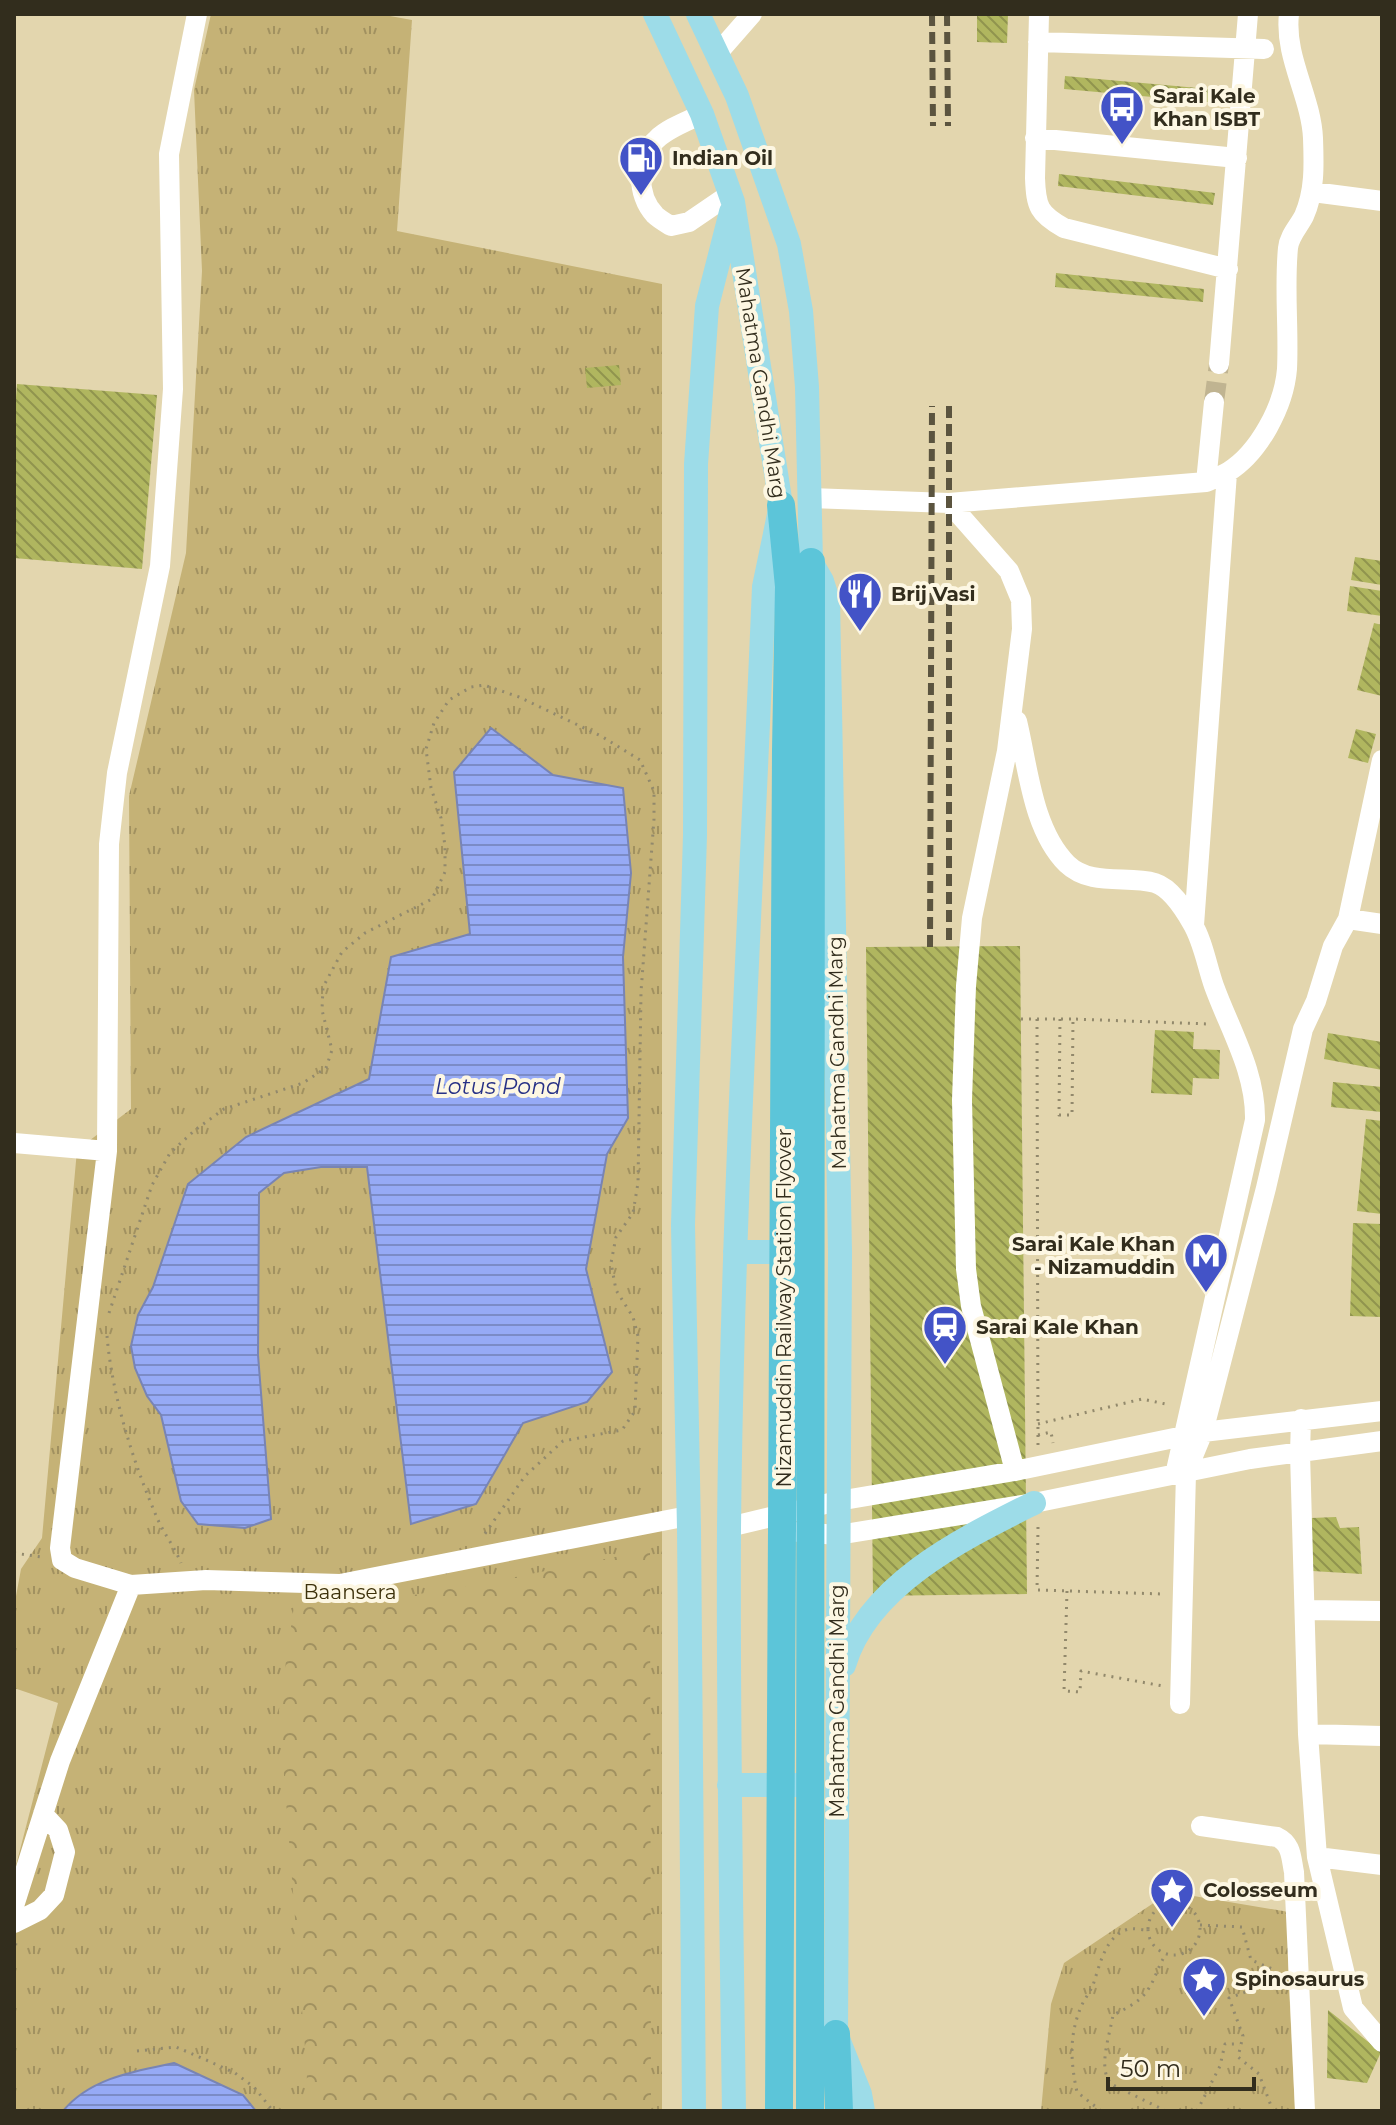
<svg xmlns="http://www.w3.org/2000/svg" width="1396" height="2125" viewBox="0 0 1396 2125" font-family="Montserrat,sans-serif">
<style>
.grass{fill:url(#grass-tufts)}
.forest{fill:url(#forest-crowns)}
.water{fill:url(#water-rules);stroke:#7884b4;stroke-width:2}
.building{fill:url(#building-back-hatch)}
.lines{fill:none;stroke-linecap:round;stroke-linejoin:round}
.minor-tunnel{stroke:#c0b491;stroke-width:20;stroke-dasharray:20 10;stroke-linecap:butt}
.path{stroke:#92896c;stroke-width:3;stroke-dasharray:2 6;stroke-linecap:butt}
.minor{stroke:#fff;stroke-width:20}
.major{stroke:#9ddce8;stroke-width:24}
.highway{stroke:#5cc5d9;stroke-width:28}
.rail{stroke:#5b543f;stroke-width:6;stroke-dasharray:12 6;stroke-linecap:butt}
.labels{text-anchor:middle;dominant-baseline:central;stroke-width:8;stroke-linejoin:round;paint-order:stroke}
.poi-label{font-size:20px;font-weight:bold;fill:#322d1d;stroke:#fdf7e3;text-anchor:start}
.street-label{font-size:20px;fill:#322d1d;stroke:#fdf7e3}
.park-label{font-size:20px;fill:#3d310b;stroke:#fdf7e3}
.water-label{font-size:22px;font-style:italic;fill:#273186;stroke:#fdf7e3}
</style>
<defs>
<pattern id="grass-tufts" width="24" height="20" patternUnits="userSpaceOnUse" patternTransform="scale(2)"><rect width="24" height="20" fill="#c5b276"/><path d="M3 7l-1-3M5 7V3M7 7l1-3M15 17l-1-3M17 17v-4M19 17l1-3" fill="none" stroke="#a19160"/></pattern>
<pattern id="forest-crowns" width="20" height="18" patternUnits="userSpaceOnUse" patternTransform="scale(2)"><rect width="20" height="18" fill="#c5b276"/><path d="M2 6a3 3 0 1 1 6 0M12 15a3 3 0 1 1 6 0" fill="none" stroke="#a19160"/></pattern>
<pattern id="water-rules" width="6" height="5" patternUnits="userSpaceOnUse" patternTransform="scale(2)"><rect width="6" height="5" fill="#96aaf5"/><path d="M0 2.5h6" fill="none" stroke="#7b8bc6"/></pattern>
<pattern id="building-back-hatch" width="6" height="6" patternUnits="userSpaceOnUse" patternTransform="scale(2)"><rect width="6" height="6" fill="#b0b65f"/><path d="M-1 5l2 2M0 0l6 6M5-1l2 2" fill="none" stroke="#90944e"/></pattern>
</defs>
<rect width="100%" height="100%" fill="#e3d6ae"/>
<!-- grass -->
<path class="grass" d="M 211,14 L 379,14 L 412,20 L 397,231 L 662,284 L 662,2111 L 14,2111 L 14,1873 L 58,1703 L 14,1688 L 14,1607 L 21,1569 L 42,1538 L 77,1150 L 131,1109 L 129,796 L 186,553 L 202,271 L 194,90 Z
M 1170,1892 L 1289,1912 L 1288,1965 L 1295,2111 L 1041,2111 L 1051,2004 L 1064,1963 Z"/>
<!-- forest -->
<path class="forest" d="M 650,1550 L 651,2111 L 305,2111 L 307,2074 L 279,1710 L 294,1606 L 355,1605 L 495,1581 Z"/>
<!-- water -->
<path class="water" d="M 491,728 L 553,775 L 623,788 L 631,873 L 623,957 L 628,1118 L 607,1154 L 586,1269 L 612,1372 L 587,1402 L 523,1423 L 476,1504 L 411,1524 L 367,1167 L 321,1167 L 284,1173 L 259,1193 L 258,1355 L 271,1519 L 245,1528 L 198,1524 L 181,1501 L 161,1415 L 147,1396 L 135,1368 L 131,1346 L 138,1315 L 153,1287 L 188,1184 L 246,1137 L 369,1079 L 391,957 L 470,934 L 454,772 Z
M 174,2063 L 243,2095 L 256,2111 L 63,2111 C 90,2078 135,2071 174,2063 Z"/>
<!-- building -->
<path class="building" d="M 977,14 L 1008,14 L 1007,43 L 977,42 Z
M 1065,76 L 1220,90 L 1219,103 L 1064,89 Z
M 1059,174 L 1215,193 L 1213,205 L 1058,186 Z
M 1056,273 L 1204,289 L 1203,302 L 1055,287 Z
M 619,365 L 621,385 L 587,388 L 585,368 Z
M 17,384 L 157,395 L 142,569 L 14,558 L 14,425 Z
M 1355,557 L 1382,561 L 1382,585 L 1351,580 Z
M 1350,586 L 1382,591 L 1382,616 L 1347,611 Z
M 1374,623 L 1382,625 L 1382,696 L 1357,690 Z
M 1356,729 L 1376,734 L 1368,763 L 1348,758 Z
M 1020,946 L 1027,1594 L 873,1596 L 866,947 Z
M 1155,1030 L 1194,1032 L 1193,1049 L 1220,1050 L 1219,1079 L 1193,1078 L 1192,1095 L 1151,1093 Z
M 1328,1033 L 1382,1042 L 1382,1070 L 1324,1059 Z
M 1333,1082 L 1382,1087 L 1382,1112 L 1331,1107 Z
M 1366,1119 L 1382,1121 L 1382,1214 L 1357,1211 Z
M 1353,1223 L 1382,1224 L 1382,1317 L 1350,1316 Z
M 1336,1517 L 1340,1528 L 1359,1527 L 1362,1574 L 1312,1571 L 1311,1518 Z
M 1328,2010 L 1381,2052 L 1367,2083 L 1327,2078 Z"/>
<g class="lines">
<!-- minor-tunnel -->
<path class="minor-tunnel" d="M 1214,402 L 1219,364"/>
<!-- path -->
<path class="path" d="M 1021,1019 L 1073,1019
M 1037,1019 L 1038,1447
M 1060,1019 L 1059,1115 L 1072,1115 L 1073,1019 L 1209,1024
M 109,1313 L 152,1185 L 170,1153 L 195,1130 L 224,1109 L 303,1083 L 326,1068 L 332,1050 L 322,1010 L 323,987 L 342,952 L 365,933 L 432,899 L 445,872 L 445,846 L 441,818 L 431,788 L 426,749 L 434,723 L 449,700 L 471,687 L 484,685 L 519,697 L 601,736 L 640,760 L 654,791 L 654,819 L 641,992 L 638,1183 L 633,1213 L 616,1237 L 611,1263 L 616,1290 L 633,1317 L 638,1336 L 635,1411 L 622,1430 L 563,1441 L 525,1476 L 484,1535
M 107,1336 C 112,1396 134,1465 158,1520 C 165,1535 175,1548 181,1563
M 1038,1424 L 1142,1399 L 1170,1405
M 1038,1435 L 1051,1432 L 1053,1443
M 1038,1527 L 1037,1590 L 1162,1594
M 14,1553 L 42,1557
M 1067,1591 L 1064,1691 L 1080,1692 L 1081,1671 L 1163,1686
M1148 1929a26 26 0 1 1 52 0a26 26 0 1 1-52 0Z
M 1200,1925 L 1242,1927 L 1251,1960 L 1275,1970 L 1273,1982 L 1229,1998 L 1243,2036 L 1238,2057 L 1259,2074 L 1273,2111
M 14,1953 L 16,1943
M 137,2051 L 176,2047 L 204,2059 L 235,2073 L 254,2087 L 273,2111
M 1101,2111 L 1077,2092 C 1071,2064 1069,2039 1079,2012 C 1082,2002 1089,1994 1093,1985 C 1100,1965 1105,1935 1129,1929 C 1134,1928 1142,1930 1147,1930
M 1166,2111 L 1113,2085 C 1096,2072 1110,2035 1113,2015 C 1125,2009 1140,2002 1147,1991 C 1155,1980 1158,1966 1166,1954
M 1197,2111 L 1220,2066 L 1225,2044 L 1240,2044"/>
<!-- minor -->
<path class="minor" d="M 1039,14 L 1035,178 C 1036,207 1039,214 1064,228 L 1228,269
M 1038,42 L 1264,49
M 717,54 L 752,14
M 702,114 C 688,121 668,128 657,139 C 636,157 636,195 655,215 C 659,219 666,223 671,226 L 689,222 L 730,194
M 1035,138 L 1237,158
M 1313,192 L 1382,201
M 1219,364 L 1248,14
M 1206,482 L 1214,402
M 810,498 L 949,503 L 1206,482 C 1213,479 1221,476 1228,472 C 1259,453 1284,406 1287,369 C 1289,329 1284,288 1288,248 C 1289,236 1299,226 1304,216 C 1315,191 1314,165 1313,138 C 1311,96 1284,57 1289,14
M 949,503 L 1009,571 L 1021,600 L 1022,629 L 1007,751 L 972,918 L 966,986 L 962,1100 L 966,1269 L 971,1306 L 1015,1471
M 1017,721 C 1028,766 1032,829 1067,864 C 1091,887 1127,875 1155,883 C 1171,888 1184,909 1192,923 C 1203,941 1207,966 1214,986 C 1230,1030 1256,1072 1255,1120 L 1175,1475
M 1348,919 L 1382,924
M 1194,925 L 1227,473
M 14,1143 L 107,1151
M 1301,1419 L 1300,1453 L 1308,1734 L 1317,1857 L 1353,2008 L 1382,2042
M 729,1527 L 838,1501 L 1015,1471 L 1203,1432 L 1382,1411
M 798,1532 L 838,1535 L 1034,1503 L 1250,1459 L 1382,1441
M 131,1585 L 75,1568 L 62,1560 L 60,1548 L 107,1151 L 109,844 L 117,773 L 160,566 L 173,389 L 169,154 L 197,14
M 1306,1610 L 1382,1611
M 1180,1704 L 1186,1473 L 1203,1432 L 1266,1188 L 1303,1029 L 1316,1001 L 1333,946 L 1348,919 L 1382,760
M 1308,1734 L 1382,1736
M 1201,1826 L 1277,1837 C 1292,1844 1291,1858 1294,1872 L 1305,2111
M 1317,1857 L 1382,1865
M 14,1906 L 60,1761 L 131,1585 L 206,1580 L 340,1584 L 688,1516
M 14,1923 L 40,1910 L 54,1895 L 65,1852 L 58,1830 L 43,1814"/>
<!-- major -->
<path class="major" d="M 655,14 L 702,114 L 733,202 L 781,505 L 764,587 C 751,901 732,1215 729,1529 C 728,1723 731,1917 734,2111
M 698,14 L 737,96 L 789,244 L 801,311 L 807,387 L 811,562 L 822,581 L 828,600 L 840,1252 L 836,2034 L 860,2094 L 863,2111
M 735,1252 L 802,1252
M 844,1665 C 868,1584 964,1538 1034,1503
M 729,1785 L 799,1785
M 694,2111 L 689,1529 L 683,1225 L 695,835 L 696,464 L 707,306 L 731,212"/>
<!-- highway -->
<path class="highway" d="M 836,2034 L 839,2111
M 779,2111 L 786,750 L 789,586 L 781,505
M 810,2111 L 811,562"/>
<!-- rail -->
<path class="rail" d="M 932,14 L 933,126
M 947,14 L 948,126
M 949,406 L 949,946
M 930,947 L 932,406"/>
</g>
<!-- icons -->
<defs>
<g id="bus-pin" transform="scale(2.3)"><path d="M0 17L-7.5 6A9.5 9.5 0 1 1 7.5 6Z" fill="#4353c7" stroke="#fdf7e3"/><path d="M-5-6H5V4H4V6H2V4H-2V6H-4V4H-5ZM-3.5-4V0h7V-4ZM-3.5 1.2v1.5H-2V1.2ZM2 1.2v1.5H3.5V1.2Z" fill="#fff"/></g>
<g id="fuel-pin" transform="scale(2.3)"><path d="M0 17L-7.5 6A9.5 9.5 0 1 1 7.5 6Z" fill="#4353c7" stroke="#fdf7e3"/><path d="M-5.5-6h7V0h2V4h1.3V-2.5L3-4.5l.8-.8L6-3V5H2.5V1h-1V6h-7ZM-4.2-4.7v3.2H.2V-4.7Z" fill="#fff"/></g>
<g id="restaurant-pin" transform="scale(2.3)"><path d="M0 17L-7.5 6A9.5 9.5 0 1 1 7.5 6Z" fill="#4353c7" stroke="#fdf7e3"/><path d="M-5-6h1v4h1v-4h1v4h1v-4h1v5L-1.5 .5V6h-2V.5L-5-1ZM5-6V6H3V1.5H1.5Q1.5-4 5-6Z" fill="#fff"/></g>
<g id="metro-pin" transform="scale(2.3)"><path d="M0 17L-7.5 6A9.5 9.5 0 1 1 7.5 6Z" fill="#4353c7" stroke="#fdf7e3"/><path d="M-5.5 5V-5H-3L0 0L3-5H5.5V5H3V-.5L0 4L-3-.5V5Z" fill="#fff"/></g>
<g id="station-pin" transform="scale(2.3)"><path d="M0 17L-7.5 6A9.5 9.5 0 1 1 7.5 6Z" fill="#4353c7" stroke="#fdf7e3"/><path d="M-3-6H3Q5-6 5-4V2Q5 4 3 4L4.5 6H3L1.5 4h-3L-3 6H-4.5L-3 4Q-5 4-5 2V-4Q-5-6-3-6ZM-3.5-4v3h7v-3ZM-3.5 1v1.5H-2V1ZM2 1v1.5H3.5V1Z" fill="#fff"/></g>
<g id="sight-pin" transform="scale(2.3)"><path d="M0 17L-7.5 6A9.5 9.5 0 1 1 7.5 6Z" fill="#4353c7" stroke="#fdf7e3"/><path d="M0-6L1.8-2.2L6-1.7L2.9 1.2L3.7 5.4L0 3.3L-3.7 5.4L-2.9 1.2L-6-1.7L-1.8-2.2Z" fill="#fff"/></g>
</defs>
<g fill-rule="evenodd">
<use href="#bus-pin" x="1122" y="107"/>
<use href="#fuel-pin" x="641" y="158"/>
<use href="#restaurant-pin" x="860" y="594"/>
<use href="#metro-pin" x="1206" y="1255"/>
<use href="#station-pin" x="945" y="1327"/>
<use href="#sight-pin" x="1172" y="1890"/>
<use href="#sight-pin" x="1204" y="1979"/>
</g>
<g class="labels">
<!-- poi labels -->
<g class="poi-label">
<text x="1153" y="96">Sarai Kale<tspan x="1153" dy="23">Khan ISBT</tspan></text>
<text x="672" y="158">Indian Oil</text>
<text x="891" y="594">Brij Vasi</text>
<text x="1175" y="1244" text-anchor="end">Sarai Kale Khan<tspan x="1175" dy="23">- Nizamuddin</tspan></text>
<text x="976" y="1327">Sarai Kale Khan</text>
<text x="1203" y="1890">Colosseum</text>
<text x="1235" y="1979">Spinosaurus</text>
</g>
<!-- street labels -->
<g class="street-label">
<text transform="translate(761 383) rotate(81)">Mahatma Gandhi Marg</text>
<text transform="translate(837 1053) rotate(-91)">Mahatma Gandhi Marg</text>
<text transform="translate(784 1308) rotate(-90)">Nizamuddin Railway Station Flyover</text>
<text transform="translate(837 1701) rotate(-90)">Mahatma Gandhi Marg</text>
</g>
<!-- park labels -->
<g class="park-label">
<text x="350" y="1592">Baansera</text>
</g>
<!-- water labels -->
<g class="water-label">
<text x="498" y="1086">Lotus Pond</text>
</g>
</g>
<!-- border -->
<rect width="1396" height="2125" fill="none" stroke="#322d1d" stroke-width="32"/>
<!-- scale -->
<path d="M1108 2077v12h146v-12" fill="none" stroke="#322d1d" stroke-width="4"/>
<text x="1120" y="2077" font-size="24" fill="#322d1d" stroke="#fdf7e3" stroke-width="6" paint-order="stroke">50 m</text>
</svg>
